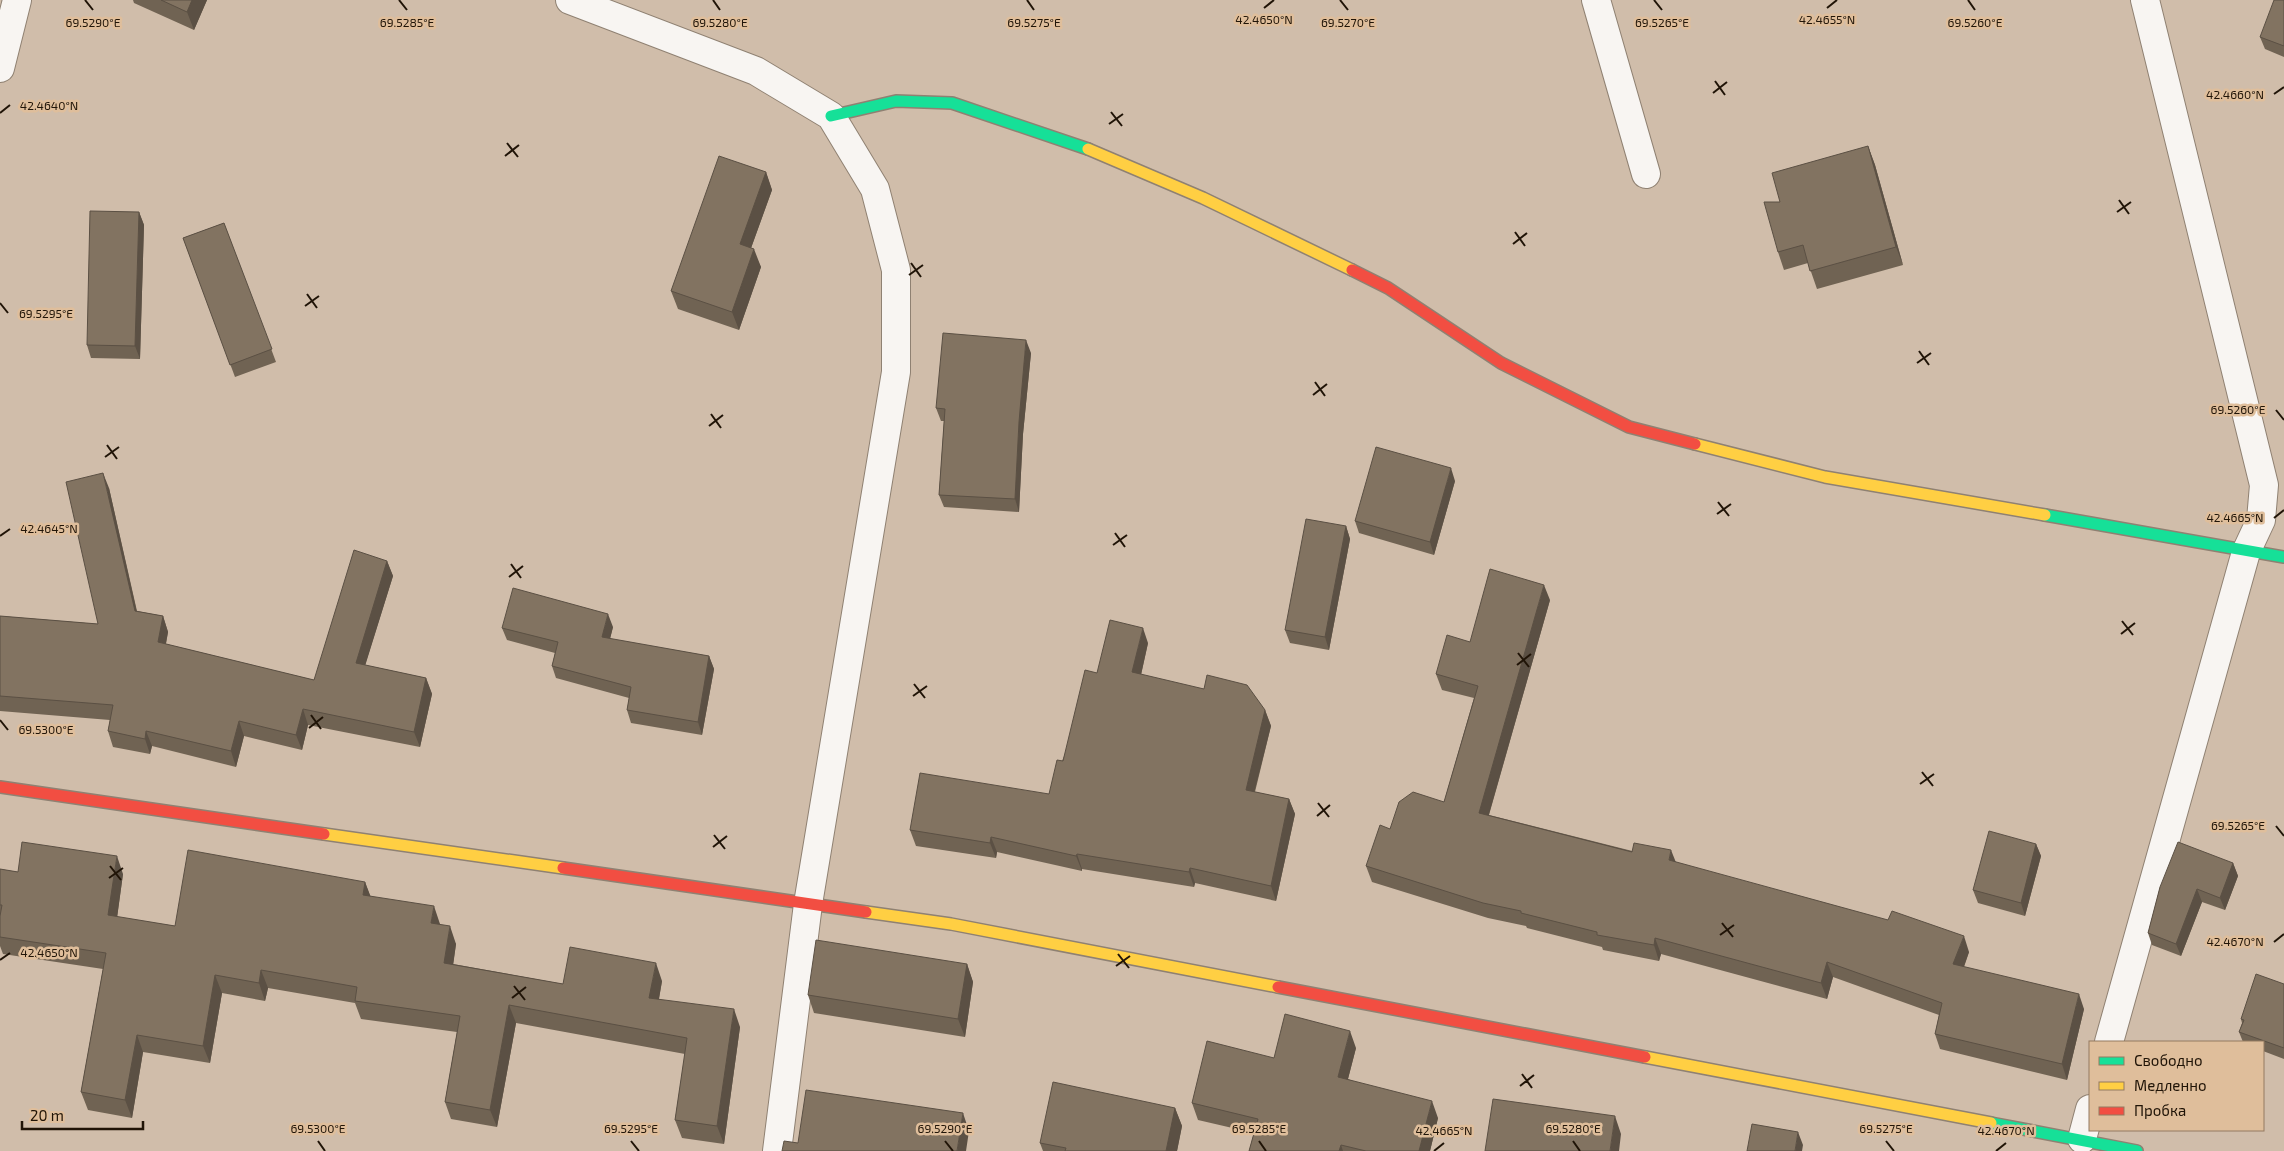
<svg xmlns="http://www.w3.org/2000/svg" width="2284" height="1151" viewBox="0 0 2284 1151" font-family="'Exo 2',sans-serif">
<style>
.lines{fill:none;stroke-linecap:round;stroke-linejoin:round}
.street-casing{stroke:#8f8172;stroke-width:30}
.fast-casing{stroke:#8f8172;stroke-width:14}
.slow-casing{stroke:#8f8172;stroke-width:14}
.jam-casing{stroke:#8f8172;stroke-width:14}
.street{stroke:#f8f5f2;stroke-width:28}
.fast{stroke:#16e098;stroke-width:11}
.slow{stroke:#ffcf43;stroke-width:11}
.jam{stroke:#f24e42;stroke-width:11}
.wall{fill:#706353}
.shaded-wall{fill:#5b5044}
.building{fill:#827361;stroke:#5b5044}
.ticks{fill:none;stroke:#201407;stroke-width:2}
.ticks-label{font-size:12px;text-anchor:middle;fill:#201407;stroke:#dfbe9b;stroke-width:5;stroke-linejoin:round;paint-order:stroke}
</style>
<rect width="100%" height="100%" fill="#d0bdaa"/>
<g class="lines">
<!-- street casing -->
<g class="street-casing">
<path id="street" d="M 570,0 L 756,71 L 831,116 L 875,189 L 896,270 L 896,372 L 808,904 L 777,1151
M 1596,0 L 1646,174
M 0,68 L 17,0
M 2109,1042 L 2246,552 L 2261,520 L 2264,485 L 2145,0
M 2082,1139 L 2090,1109"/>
</g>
<!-- fast casing -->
<g class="fast-casing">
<path id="fast" d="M 831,116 L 896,101 L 952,103 L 1088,149
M 2045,515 L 2284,557
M 1991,1123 L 2137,1151"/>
</g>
<!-- slow casing -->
<g class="slow-casing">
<path id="slow" d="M 1088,149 L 1203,198 L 1352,270
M 1695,444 L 1825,477 L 2045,515
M 324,834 L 563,868
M 866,912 L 951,924 L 1278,987
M 1645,1057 L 1991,1123"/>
</g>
<!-- jam casing -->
<g class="jam-casing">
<path id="jam" d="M 1352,270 L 1388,288 L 1501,363 L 1629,427 L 1695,444
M 0,787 L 324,834
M 563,868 L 866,912
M 1278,987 L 1645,1057"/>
</g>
<!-- street -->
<use href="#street" class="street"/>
<!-- fast -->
<use href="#fast" class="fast"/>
<!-- slow -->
<use href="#slow" class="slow"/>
<!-- jam -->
<use href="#jam" class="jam"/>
</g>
<!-- wall -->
<path class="wall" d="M 133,0 L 207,0 L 194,30 L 134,3 Z
M 2284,0 L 2284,57 L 2265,49 L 2260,37 Z
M 1868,146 L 1875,165 L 1903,265 L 1817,289 L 1808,263 L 1784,270 L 1778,252 L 1780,202 Z
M 766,172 L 772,190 L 751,248 L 761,267 L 739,330 L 678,309 L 671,291 Z
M 139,212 L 144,225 L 140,359 L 91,358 L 87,345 Z
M 224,223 L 276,362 L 235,377 L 183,238 Z
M 1031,353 L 1023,434 L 1019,512 L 944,507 L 939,495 L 944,421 L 941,421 L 936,408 Z
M 1455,481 L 1434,555 L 1359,533 L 1355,521 Z
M 109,488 L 137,611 L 163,616 L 168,632 L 166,644 L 314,680 L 387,561 L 393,576 L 365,665 L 426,678 L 432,694 L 420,747 L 308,725 L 302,750 L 244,736 L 236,767 L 152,746 L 150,754 L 113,747 L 108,731 L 110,720 L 0,711 L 0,616 L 98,624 Z
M 1346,526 L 1350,539 L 1329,650 L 1290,643 L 1285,630 Z
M 1550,600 L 1489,815 L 1676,862 L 1969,952 L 1964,967 L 2084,1009 L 2067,1080 L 1940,1049 L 1935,1034 L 1939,1015 L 1833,977 L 1827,999 L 1661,954 L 1659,961 L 1603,950 L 1602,947 L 1527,928 L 1526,926 L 1488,918 L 1372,882 L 1366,866 L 1390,829 L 1444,802 L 1474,698 L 1442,690 L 1436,674 L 1470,642 Z
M 613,627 L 610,639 L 709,656 L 714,669 L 702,735 L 631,723 L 627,710 L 629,698 L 556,678 L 552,666 L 555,653 L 507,640 L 502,628 Z
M 1148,643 L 1141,675 L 1265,710 L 1271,726 L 1255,792 L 1289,799 L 1295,814 L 1276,901 L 1195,883 L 1194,887 L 1082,869 L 1082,871 L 997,852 L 996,858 L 916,846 L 910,830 L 1049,794 L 1097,673 Z
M 2036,844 L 2041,856 L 2025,916 L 1978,903 L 1973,890 Z
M 2233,863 L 2238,876 L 2225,910 L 2202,902 L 2181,956 L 2152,945 L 2148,933 L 2160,887 Z
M 0,869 L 18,872 L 123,874 L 117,917 L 175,926 L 365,882 L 370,896 L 440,924 L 456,944 L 453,964 L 563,984 L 662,981 L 659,999 L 740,1027 L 724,1144 L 682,1138 L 675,1120 L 685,1054 L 516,1023 L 497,1127 L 451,1119 L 445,1102 L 457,1032 L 361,1019 L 355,1003 L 268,988 L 265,1001 L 222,993 L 210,1063 L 143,1052 L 132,1118 L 88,1110 L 81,1092 L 103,969 L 3,954 L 0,946 Z
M 967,964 L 973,982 L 965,1037 L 814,1013 L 808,995 Z
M 2284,984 L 2284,1059 L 2263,1051 L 2263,1042 L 2243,1042 L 2239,1032 L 2242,1023 L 2241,1019 Z
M 1356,1048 L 1348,1079 L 1438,1118 L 1430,1151 L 1249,1151 L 1254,1133 L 1198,1120 L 1192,1103 L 1274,1058 Z
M 1175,1108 L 1182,1126 L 1177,1151 L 1043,1151 L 1040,1143 Z"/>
<!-- shaded-wall -->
<path class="shaded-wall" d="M 192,0 L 207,0 L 194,30 L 187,12 Z
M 1868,146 L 1875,165 L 1903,265 L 1896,247 Z
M 766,172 L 772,190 L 746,262 L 740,244 Z
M 139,212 L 144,225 L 140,359 L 135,346 Z
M 754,249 L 761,267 L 739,330 L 732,312 Z
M 1026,340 L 1031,353 L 1023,434 L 1019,512 L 1015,499 L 1019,422 Z
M 1451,468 L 1455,481 L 1434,555 L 1430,542 Z
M 103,473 L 109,488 L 140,626 L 135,611 Z
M 1346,526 L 1350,539 L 1329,650 L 1325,637 Z
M 387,561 L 393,576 L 361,679 L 356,663 Z
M 1544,585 L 1550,600 L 1485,828 L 1479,813 Z
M 608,614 L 613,627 L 607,650 L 602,637 Z
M 163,616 L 168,632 L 163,658 L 158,642 Z
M 1143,628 L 1148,643 L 1138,688 L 1132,672 Z
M 709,656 L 714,669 L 702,735 L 698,722 Z
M 426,678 L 432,694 L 420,747 L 414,732 Z
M 303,709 L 308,725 L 302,750 L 296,735 Z
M 1265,710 L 1271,726 L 1251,805 L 1246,790 Z
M 239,721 L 244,736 L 236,767 L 231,751 Z
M 146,731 L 152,746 L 150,754 L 145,739 Z
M 1289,799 L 1295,814 L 1276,901 L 1271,886 Z
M 991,837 L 997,852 L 996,858 L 990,843 Z
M 2036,844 L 2041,856 L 2025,916 L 2021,903 Z
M 1671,850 L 1677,865 L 1669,860 Z
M 1077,854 L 1082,869 L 1082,871 L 1076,856 Z
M 117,856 L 123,874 L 115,933 L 108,915 Z
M 2233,863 L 2238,876 L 2225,910 L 2220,898 Z
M 1190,868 L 1195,883 L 1194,887 L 1189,872 Z
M 365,882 L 372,900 L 363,895 Z
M 2197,889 L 2202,902 L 2181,956 L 2176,944 Z
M 434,906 L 440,924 L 437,941 L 431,923 Z
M 450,926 L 456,944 L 451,981 L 444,963 Z
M 1964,936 L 1969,952 L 1959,980 L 1953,964 Z
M 1655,938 L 1661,954 L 1659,961 L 1654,945 Z
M 1827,962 L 1833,977 L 1827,999 L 1821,983 Z
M 656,963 L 662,981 L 656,1015 L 649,998 Z
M 967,964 L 973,982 L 965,1037 L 958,1019 Z
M 261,970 L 268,988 L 265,1001 L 259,983 Z
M 215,975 L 222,993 L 210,1063 L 203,1046 Z
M 2079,994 L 2084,1009 L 2067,1080 L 2062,1064 Z
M 509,1005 L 516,1023 L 497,1127 L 490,1110 Z
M 734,1009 L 740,1027 L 724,1144 L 717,1126 Z
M 1350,1031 L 1356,1048 L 1344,1094 L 1338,1077 Z
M 137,1035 L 143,1052 L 132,1118 L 125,1100 Z
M 1432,1101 L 1438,1118 L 1430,1151 L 1419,1151 Z
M 1175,1108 L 1182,1126 L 1177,1151 L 1166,1151 Z
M 963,1113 L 969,1131 L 966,1151 L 957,1151 Z
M 1615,1116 L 1621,1134 L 1619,1151 L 1610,1151 Z
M 1798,1132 L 1803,1145 L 1802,1151 L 1795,1151 Z
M 1341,1145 L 1343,1151 L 1339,1151 Z"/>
<!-- building -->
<path class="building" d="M 161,0 L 192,0 L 187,12 Z
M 2274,0 L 2284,0 L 2284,46 L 2260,37 Z
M 1868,146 L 1896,247 L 1810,271 L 1803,245 L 1778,252 L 1764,202 L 1780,202 L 1772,173 Z
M 719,156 L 766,172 L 740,244 L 754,249 L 732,312 L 671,291 Z
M 90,211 L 139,212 L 135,346 L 87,345 Z
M 224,223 L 272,349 L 230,365 L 183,238 Z
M 943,333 L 1026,340 L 1019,422 L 1015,499 L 939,495 L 945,409 L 936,408 Z
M 1376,447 L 1451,468 L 1430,542 L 1355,521 Z
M 103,473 L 135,611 L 163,616 L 158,642 L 314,680 L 354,550 L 387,561 L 356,663 L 426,678 L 414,732 L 303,709 L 296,735 L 239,721 L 231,751 L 146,731 L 145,739 L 108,731 L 113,705 L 0,696 L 0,616 L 98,624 L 66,482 Z
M 1306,519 L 1346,526 L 1325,637 L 1285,630 Z
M 1490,569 L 1544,585 L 1479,813 L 1632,852 L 1634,843 L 1671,850 L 1669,860 L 1888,920 L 1892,911 L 1964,936 L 1953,964 L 2079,994 L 2062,1064 L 1935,1034 L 1942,1003 L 1827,962 L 1821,983 L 1655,938 L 1654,945 L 1597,935 L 1597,932 L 1521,913 L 1521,911 L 1483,903 L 1366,866 L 1380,825 L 1390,829 L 1399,802 L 1413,792 L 1444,802 L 1478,686 L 1436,674 L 1447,635 L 1470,642 Z
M 513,588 L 608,614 L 602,637 L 709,656 L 698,722 L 627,710 L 631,687 L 552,666 L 558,642 L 502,628 Z
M 1110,620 L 1143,628 L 1132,672 L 1204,689 L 1207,675 L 1247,685 L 1265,710 L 1246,790 L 1289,799 L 1271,886 L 1190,868 L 1189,872 L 1077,854 L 1076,856 L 991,837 L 990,843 L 910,830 L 920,773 L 1049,794 L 1057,760 L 1063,761 L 1085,670 L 1097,673 Z
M 1989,831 L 2036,844 L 2021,903 L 1973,890 Z
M 22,842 L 117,856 L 108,915 L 175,926 L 188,850 L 365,882 L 363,895 L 434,906 L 431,923 L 450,926 L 444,963 L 563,984 L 570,947 L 656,963 L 649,998 L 734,1009 L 717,1126 L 675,1120 L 687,1038 L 509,1005 L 490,1110 L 445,1102 L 460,1016 L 355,1001 L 357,987 L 261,970 L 259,983 L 215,975 L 203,1046 L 137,1035 L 125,1100 L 81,1092 L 106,953 L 0,937 L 0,916 L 2,905 L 0,905 L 0,869 L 18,872 Z
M 2178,842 L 2233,863 L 2220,898 L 2197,889 L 2176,944 L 2148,933 L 2160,887 Z
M 816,940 L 967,964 L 958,1019 L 808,995 Z
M 2256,974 L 2284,984 L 2284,1048 L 2239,1032 L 2244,1020 L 2241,1019 Z
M 1285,1014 L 1350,1031 L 1338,1077 L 1432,1101 L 1419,1151 L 1366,1151 L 1341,1145 L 1339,1151 L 1249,1151 L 1258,1119 L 1192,1103 L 1207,1041 L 1274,1058 Z
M 1053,1082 L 1175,1108 L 1166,1151 L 1065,1151 L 1066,1148 L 1040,1143 Z
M 806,1090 L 963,1113 L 957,1151 L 782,1151 L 784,1141 L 798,1143 Z
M 1493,1099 L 1615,1116 L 1610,1151 L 1485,1151 Z
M 1752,1124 L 1798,1132 L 1795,1151 L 1747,1151 Z"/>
<!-- ticks -->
<path class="ticks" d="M 85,0 L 93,10M 399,0 L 407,10M 713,0 L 720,10M 1027,0 L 1034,10M 1340,0 L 1348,10M 1654,0 L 1662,10M 1968,0 L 1975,10M 1264,8 L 1274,0M 1827,8 L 1837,0M 1715,81 L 1725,95M 1713,93 L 1727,82M 2274,94 L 2284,87M 1111,112 L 1122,126M 0,113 L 10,105M 1109,124 L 1123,114M 507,143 L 518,157M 505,156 L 519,145M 2119,200 L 2129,214M 2117,212 L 2131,202M 1515,232 L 1525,246M 1513,244 L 1527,233M 911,263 L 921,277M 909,275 L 923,265M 307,294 L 317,308M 0,303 L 8,313M 305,306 L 319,296M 1919,351 L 1929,365M 1917,363 L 1931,353M 1315,382 L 1325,396M 1313,395 L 1327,384M 2276,410 L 2284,420M 711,414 L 721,428M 709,426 L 723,415M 107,445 L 117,459M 105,457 L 119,447M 1718,502 L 1729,516M 1717,514 L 1731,504M 2274,518 L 2284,510M 1115,533 L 1125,547M 0,536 L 10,529M 1113,545 L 1127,535M 511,564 L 521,578M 509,577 L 523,566M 2122,621 L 2133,635M 2121,634 L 2135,623M 1518,653 L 1529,667M 1517,665 L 1531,654M 914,684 L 925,698M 913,696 L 927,686M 311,715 L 321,729M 0,720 L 8,730M 309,728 L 323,717M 1922,772 L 1933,786M 1920,784 L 1934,774M 1318,803 L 1329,817M 1317,816 L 1330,805M 2276,826 L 2284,836M 714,835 L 725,849M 713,847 L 727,836M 110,866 L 121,880M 109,878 L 123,868M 1722,923 L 1733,937M 1720,935 L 1734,925M 2274,942 L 2284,934M 1118,954 L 1129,968M 0,960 L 10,953M 1116,966 L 1130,956M 514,986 L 525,1000M 512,998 L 526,987M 1522,1074 L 1532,1088M 1520,1086 L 1534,1075M 318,1141 L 325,1151M 631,1141 L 639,1151M 945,1141 L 953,1151M 1259,1141 L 1266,1151M 1573,1141 L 1580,1151M 1886,1141 L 1894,1151M 1434,1151 L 1444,1143M 1996,1151 L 2006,1143"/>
<g class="ticks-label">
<text x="1264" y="24">42.4650°N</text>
<text x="1827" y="24">42.4655°N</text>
<text x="93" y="27">69.5290°E</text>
<text x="407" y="27">69.5285°E</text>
<text x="720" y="27">69.5280°E</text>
<text x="1034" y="27">69.5275°E</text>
<text x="1348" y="27">69.5270°E</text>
<text x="1662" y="27">69.5265°E</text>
<text x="1975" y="27">69.5260°E</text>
<text x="2235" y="99">42.4660°N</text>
<text x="49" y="110">42.4640°N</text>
<text x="46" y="318">69.5295°E</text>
<text x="2238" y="414">69.5260°E</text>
<text x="2235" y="522">42.4665°N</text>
<text x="49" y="533">42.4645°N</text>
<text x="46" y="734">69.5300°E</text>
<text x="2238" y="830">69.5265°E</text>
<text x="2235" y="946">42.4670°N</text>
<text x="49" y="957">42.4650°N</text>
<text x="318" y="1133">69.5300°E</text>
<text x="631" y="1133">69.5295°E</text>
<text x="945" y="1133">69.5290°E</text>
<text x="1259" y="1133">69.5285°E</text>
<text x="1573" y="1133">69.5280°E</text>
<text x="1886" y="1133">69.5275°E</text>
<text x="1444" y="1135">42.4665°N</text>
<text x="2006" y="1135">42.4670°N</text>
</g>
<!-- legend -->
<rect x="2089" y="1041" width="175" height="90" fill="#dfbe9b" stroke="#937a60"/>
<rect x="2099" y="1057" width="25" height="8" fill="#16e098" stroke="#937a60"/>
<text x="2134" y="1066" font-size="15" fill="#201407">Свободно</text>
<rect x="2099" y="1082" width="25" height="8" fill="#ffcf43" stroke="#937a60"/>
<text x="2134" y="1091" font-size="15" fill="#201407">Медленно</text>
<rect x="2099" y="1107" width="25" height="8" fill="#f24e42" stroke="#937a60"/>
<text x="2134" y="1116" font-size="15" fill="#201407">Пробка</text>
<!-- scale -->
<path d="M22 1121v8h121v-8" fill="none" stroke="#201407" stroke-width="2.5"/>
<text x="30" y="1121" font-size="15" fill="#201407" stroke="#dfbe9b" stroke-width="4" paint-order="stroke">20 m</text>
</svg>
